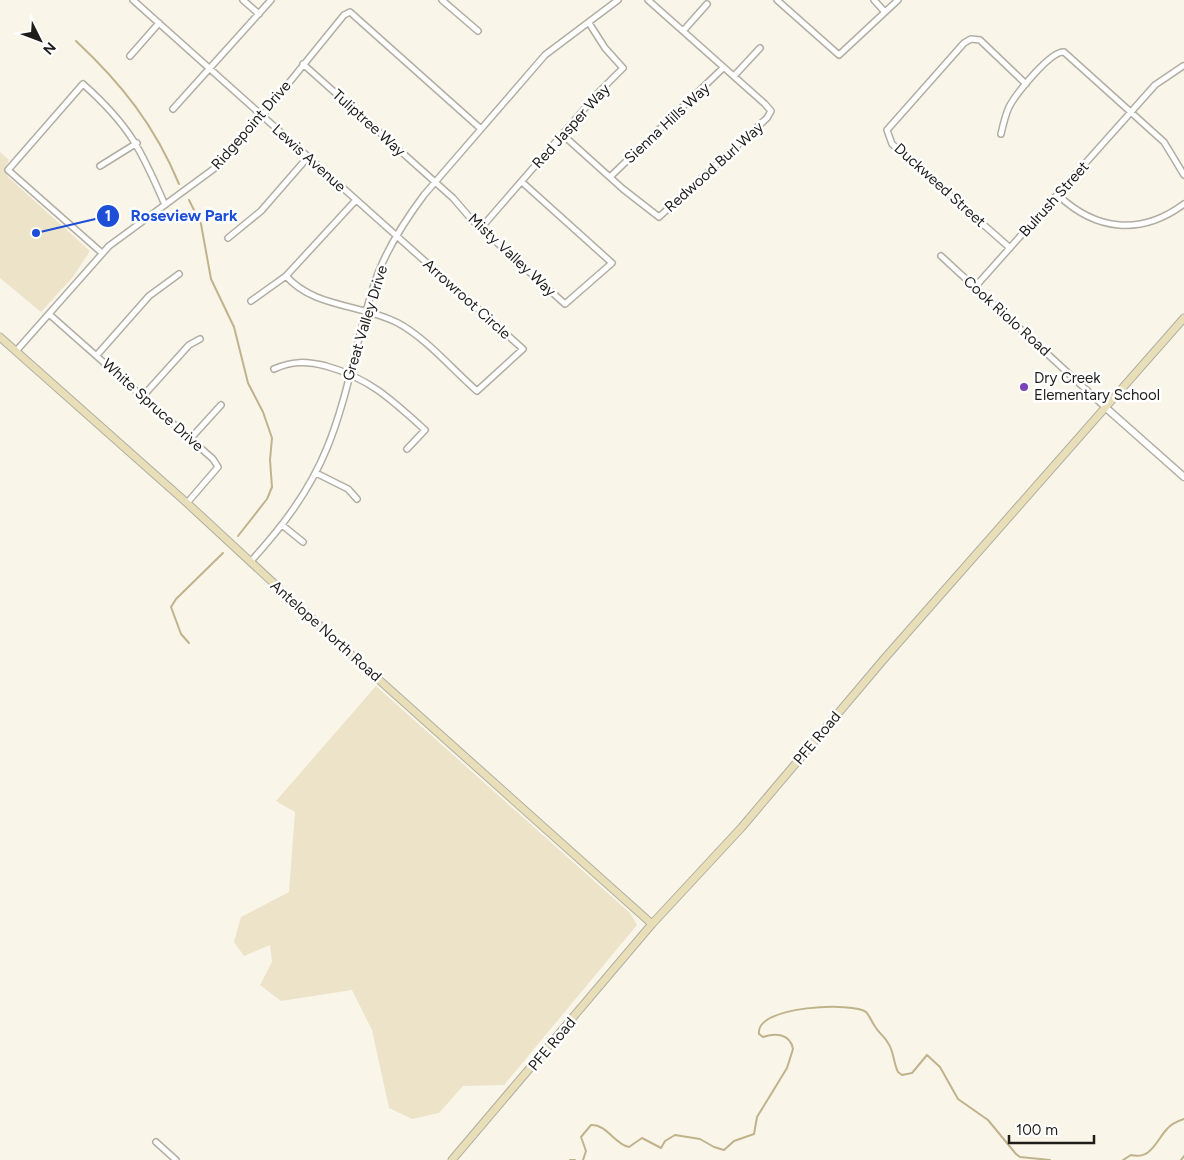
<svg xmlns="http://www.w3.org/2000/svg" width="1184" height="1160" viewBox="0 0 1184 1160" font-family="Figtree,sans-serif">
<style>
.green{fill:#ece3c8}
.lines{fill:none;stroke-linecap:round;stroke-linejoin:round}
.stream{stroke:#c0b38c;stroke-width:2}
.minor-casing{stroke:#b2aea3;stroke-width:8}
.tertiary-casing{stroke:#b2aea3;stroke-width:9}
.secondary-casing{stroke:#b2aea3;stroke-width:9}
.minor{stroke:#fff;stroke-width:5}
.tertiary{stroke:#fff;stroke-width:6}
.secondary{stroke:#e8deb8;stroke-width:7}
.poi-dot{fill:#7943ba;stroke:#fff;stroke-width:2}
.labels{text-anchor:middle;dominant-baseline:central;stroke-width:5;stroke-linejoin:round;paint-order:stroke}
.street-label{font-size:15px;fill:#1e1d19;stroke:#fff}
.poi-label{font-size:15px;fill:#1e1d19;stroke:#fff;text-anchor:start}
.leader{fill:none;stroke:#1d4ed8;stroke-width:2}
.callout-dot{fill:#1d4ed8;stroke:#fff;stroke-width:2}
.mark-label{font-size:15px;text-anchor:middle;font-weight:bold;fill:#fff}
.callout-label{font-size:16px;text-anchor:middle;font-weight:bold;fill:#1d4ed8;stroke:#fff;stroke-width:5;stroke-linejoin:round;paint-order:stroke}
</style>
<rect width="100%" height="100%" fill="#f9f5e9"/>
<!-- green -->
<path class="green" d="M 0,152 L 9,160 L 5,168 L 8,177 L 90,251 L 73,277 L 41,312 L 0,278 Z
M 376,686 L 630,913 L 637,925 L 504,1085 L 463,1086 L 439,1113 L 412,1119 L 389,1108 L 372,1030 L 352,990 L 281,1001 L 260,985 L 272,962 L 270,945 L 244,956 L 234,942 L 241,917 L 289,892 L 295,812 L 276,801 Z"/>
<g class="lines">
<!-- stream -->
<path class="stream" d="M 76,41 C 122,84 155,126 179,184
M 189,200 L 201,224 L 211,279 L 234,327 L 248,383 L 263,412 L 272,438 L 270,460 L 272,487 L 267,499 L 238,536
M 189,643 L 181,634 L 171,607 L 176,599 L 223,553
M 570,1160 L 575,1160
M 583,1160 L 586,1151 L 581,1137 L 591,1125 C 607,1124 614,1144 629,1147 L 642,1138 L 661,1148 L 665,1141 L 675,1135 L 700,1139 L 714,1147 L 724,1150 L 734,1141 L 754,1134 L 757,1117 L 787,1068 L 793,1049 C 790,1033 775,1033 763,1037 L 759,1034 C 755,1005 855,1002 866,1012 C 870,1016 872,1023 876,1028 C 879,1033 885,1037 888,1043 C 894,1051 893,1062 898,1072 L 902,1075 L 912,1073 L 927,1055 L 940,1067 L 958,1099 L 988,1120 L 1016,1154 L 1020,1157 L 1050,1160
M 1123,1160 L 1131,1155 C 1151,1160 1156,1141 1167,1129 C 1171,1124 1178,1121 1184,1119
M 1181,1160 L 1184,1156"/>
<!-- minor casing -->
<g class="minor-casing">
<path id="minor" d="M 133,0 L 523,349 L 477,391 C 453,370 426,338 398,323 C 362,304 314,308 286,276
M 243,0 L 259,14
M 442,0 L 478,31
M 777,0 L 839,55 L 898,0
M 874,0 L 885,12
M 683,31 L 707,4
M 130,56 L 159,23
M 303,64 L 453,198 L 472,220 L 565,304 L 612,263 L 522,182
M 734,76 L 760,48
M 173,109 L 271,0
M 1001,134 C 1003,125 1005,116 1009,107 C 1016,94 1050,51 1064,52 L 1164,142 L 1184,175
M 563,135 L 623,189 L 659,217 L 767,118 L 771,111 L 765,104 L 648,0
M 100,166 L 137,143
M 610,177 L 723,68
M 1058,195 C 1096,231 1141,236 1184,204
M 481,228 L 599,92 L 623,68 L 605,48 L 589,23
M 228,238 L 261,211 L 308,157
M 1010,248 L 892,144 L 887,130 L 964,43 L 971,39 L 980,40 L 1026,84
M 102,253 L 8,170 L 83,84 C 129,125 141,149 165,205
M 941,256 L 1105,407
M 975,287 L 1155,85 L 1183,66
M 251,301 L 286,276 L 356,200
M 49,314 L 213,459 L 218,467 L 187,503
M 17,350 L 109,246 L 219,165 L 262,116 L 344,15 L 350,12 L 481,129
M 97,355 L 149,296 L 179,274
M 274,369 C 292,361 306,361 326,366 C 369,378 392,400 425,430 L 407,449
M 143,396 L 189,345 L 200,339
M 191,438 L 221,405
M 316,473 L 348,489 L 357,499
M 282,525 L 303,542
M 251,561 C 282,527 309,492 327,448 C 348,397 356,341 373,288 C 383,254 403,223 424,195 L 545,55 L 618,0
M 156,1142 L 176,1160"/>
</g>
<!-- tertiary casing -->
<g class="tertiary-casing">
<path id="tertiary" d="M 1105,407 L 1184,477"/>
</g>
<!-- secondary casing -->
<g class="secondary-casing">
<path id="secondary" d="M 0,337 L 187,503 L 358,661 L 652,924
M 452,1160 L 652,924 L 742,827 L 884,659 L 1184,318"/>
</g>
<!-- minor -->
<use href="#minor" class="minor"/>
<!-- tertiary -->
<use href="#tertiary" class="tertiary"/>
<!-- secondary -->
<use href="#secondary" class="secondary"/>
</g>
<!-- markers -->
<circle class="poi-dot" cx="1024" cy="387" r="5"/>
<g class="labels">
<!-- street labels -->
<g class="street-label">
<text transform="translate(369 123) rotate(42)">Tuliptree Way</text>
<text transform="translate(667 123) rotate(-43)">Sienna Hills Way</text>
<text transform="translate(251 125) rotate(-49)">Ridgepoint Drive</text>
<text transform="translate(571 126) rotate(-48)">Red Jasper Way</text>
<text transform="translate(309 158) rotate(42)">Lewis Avenue</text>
<text transform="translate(714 167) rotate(-42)">Redwood Burl Way</text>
<text transform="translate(940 185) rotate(42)">Duckweed Street</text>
<text transform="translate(1054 199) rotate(-48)">Bulrush Street</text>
<text transform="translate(512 255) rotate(43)">Misty Valley Way</text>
<text transform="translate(467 299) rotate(42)">Arrowroot Circle</text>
<text transform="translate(1007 316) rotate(42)">Cook Riolo Road</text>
<text transform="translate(365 323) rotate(-73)">Great Valley Drive</text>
<text transform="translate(153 405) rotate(42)">White Spruce Drive</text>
<text transform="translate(326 631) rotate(42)">Antelope North Road</text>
<text transform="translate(817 738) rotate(-50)">PFE Road</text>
<text transform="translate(552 1044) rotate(-50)">PFE Road</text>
</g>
<!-- poi labels -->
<g class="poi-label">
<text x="1034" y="378">Dry Creek<tspan x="1034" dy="17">Elementary School</tspan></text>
</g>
</g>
<!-- callouts -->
<path class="leader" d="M36 233L108 216"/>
<g class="callout-dot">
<circle cx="36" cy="233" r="5"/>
<circle cx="108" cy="216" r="12"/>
</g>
<g class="mark-label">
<text x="108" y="221">1</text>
</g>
<g class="callout-label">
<text x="184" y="221">Roseview Park</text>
</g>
<!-- north arrow -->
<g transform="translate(40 40) rotate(132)" stroke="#ffffff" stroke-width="4" paint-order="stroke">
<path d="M0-4L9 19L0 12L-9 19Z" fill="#1e1d19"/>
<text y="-8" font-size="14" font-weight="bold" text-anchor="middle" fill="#1e1d19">N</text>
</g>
<!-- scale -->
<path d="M1009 1135v8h85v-8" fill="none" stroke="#1e1d19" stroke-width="2.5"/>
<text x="1016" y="1135" font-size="15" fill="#1e1d19" stroke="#ffffff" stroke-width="4" paint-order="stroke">100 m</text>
</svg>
